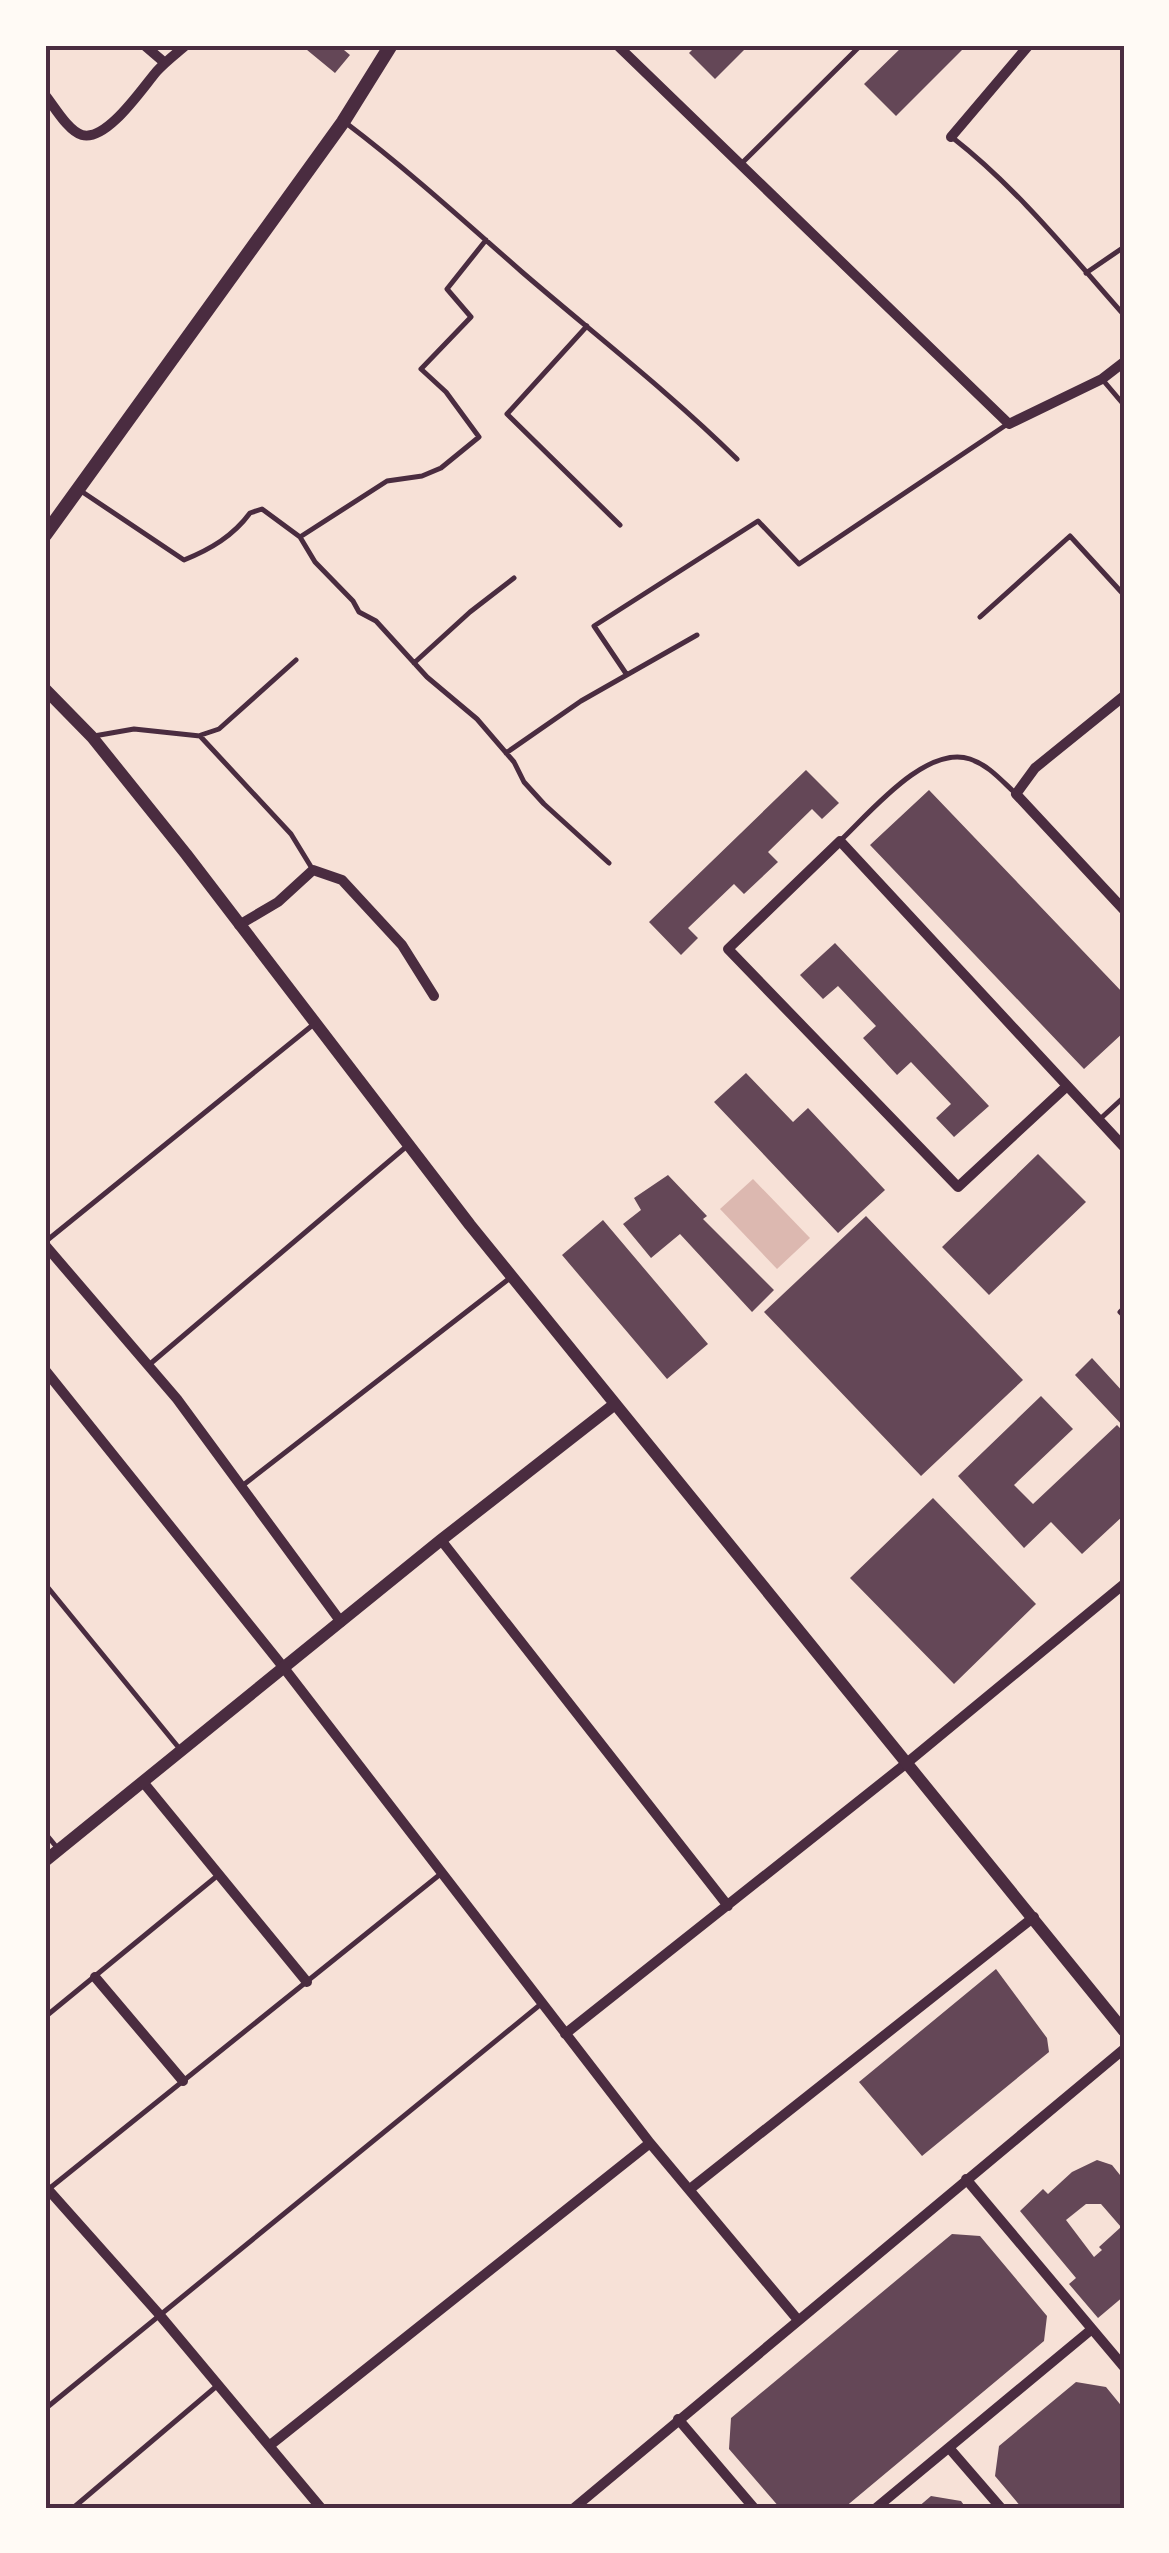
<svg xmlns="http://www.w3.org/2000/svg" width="1169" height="2553" viewBox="0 0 1169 2553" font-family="Arial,sans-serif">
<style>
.water{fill:#dcb8b0}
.building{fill:#644757;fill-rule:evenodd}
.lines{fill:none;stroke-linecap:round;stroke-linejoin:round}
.service{stroke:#4a2c40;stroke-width:5}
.minor{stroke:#4a2c40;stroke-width:10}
.tertiary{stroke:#4a2c40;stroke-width:12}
.secondary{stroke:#4a2c40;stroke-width:14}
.neatline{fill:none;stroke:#4a2c40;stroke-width:4}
</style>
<rect width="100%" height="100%" fill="#f7e1d7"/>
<!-- water -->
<path class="water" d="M 753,1179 L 810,1238 L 777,1269 L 720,1209 Z"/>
<!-- building -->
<path class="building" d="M 301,45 L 338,45 L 350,55 L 335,73 Z
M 697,45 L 749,45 L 715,79 L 689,53 Z
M 904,45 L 967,45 L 896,116 L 864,84 Z
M 806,770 L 839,803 L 822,819 L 812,809 L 768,852 L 778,862 L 744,894 L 734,884 L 688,928 L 698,938 L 681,955 L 649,922 Z
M 929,790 L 1124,994 L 1124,1032 L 1084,1069 L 870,845 Z
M 835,943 L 989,1106 L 954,1137 L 936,1118 L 951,1104 L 911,1062 L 897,1075 L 863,1038 L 876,1026 L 838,986 L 823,999 L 800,975 Z
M 746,1073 L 793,1122 L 808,1108 L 885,1190 L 838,1233 L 714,1102 Z
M 1038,1154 L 1086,1202 L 989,1295 L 942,1247 Z
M 668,1175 L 707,1216 L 703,1219 L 774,1290 L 752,1312 L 680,1234 L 651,1258 L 623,1224 L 641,1210 L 634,1198 Z
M 866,1216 L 1023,1380 L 921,1476 L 764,1312 Z
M 603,1220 L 708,1344 L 667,1379 L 562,1255 Z
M 1092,1358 L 1124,1393 L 1124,1427 L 1075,1375 Z
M 1041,1396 L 1073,1429 L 1014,1485 L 1033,1504 L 1117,1425 L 1124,1432 L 1124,1515 L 1082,1554 L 1051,1522 L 1024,1548 L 958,1476 Z
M 933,1498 L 1036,1604 L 954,1684 L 850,1578 Z
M 996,1969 L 1047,2038 L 1049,2052 L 922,2156 L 859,2082 Z
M 1097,2160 L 1112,2165 L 1124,2180 L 1124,2279 L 1121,2281 L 1124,2296 L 1098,2318 L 1069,2284 L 1076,2278 L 1020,2211 L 1043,2189 L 1048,2194 L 1072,2172 ZM 1086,2204 L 1101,2204 L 1121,2227 L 1099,2247 L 1102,2250 L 1094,2257 L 1066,2220 Z
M 952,2234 L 980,2236 L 1047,2316 L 1044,2341 L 844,2508 L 780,2508 L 729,2449 L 731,2418 Z
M 1076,2382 L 1106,2387 L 1124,2409 L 1124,2508 L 1022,2508 L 995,2476 L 999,2446 Z
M 931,2496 L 961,2501 L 966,2508 L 917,2508 Z"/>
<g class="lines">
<!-- service -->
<path class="service" d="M 346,123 C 408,170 464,221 522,272 C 594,334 669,392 737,459
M 953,138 C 1017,188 1070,254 1124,315
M 741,164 L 861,45
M 1086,273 L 1124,247
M 587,326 L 507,414 L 620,525
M 1102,379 L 1124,405
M 81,491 L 184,560 C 211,549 233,536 250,513 L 262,509 L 300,537 L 315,562 L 353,601 L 359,612 L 376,621 L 427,677 L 477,719 L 514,762 L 524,782 L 544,804 L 609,863
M 300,537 L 387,481 L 422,476 L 441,468 L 479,437 L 446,392 L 421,369 L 471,317 L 447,289 L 486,240
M 980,617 L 1070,536 L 1124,595
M 414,663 L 470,612 L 514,578
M 627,675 L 594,626 L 758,521 L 799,564 L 1006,425
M 201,735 L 219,729 L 296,660
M 94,736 L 134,729 L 200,736 L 291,834 L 313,870
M 506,753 L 581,701 L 697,635
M 840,841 C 869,814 926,744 970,759 C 988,765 1000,779 1014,792
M 1124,873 L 1124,875
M 1099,1120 L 1124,1097
M 45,1242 L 314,1024
M 1124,1308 L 1120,1312 L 1124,1316
M 150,1364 L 407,1146
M 242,1486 L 510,1278
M 45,1584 L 179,1748
M 45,1833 L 59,1850
M 45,2017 L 217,1876
M 50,2188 L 443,1872
M 45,2409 L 541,2004
M 73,2508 L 218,2385"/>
<!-- minor -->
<path class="minor" d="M 144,45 L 165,63
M 617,45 L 1009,424 L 1102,379 L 1124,362
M 45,95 C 54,106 68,131 82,135 C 107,142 143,87 157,71 C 166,61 177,53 186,45
M 951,137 L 1029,45
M 1124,696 L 1035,768 L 1016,794 L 1124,910
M 239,925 L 278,902 L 313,870 L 342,880 L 402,945 L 434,996
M 1067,1086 L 958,1187 L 728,949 L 840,841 L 1124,1147
M 45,1245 L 177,1399 L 341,1622
M 45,1370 L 284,1668 L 650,2143 L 798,2320
M 441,1540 L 728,1906
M 143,1782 L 307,1982
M 95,1977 L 183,2081
M 565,2034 L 908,1762 L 1124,1584
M 966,2179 L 1124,2367
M 45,2186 L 158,2313 L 321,2508
M 690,2189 L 1034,1917
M 678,2419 L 754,2508
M 269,2446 L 650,2143
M 950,2449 L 1001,2508
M 574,2508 L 1124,2049
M 876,2508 L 1092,2329"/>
<!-- tertiary -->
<path class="tertiary" d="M 45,689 L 92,737 L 186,854 L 470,1225 L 1124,2031
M 45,1861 L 441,1540 L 615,1404"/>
<!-- secondary -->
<path class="secondary" d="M 45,535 L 343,122 L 391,45"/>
</g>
<!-- border -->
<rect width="1169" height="2553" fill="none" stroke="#fffaf5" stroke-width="95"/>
<rect x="48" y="48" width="1074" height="2458" class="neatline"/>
</svg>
